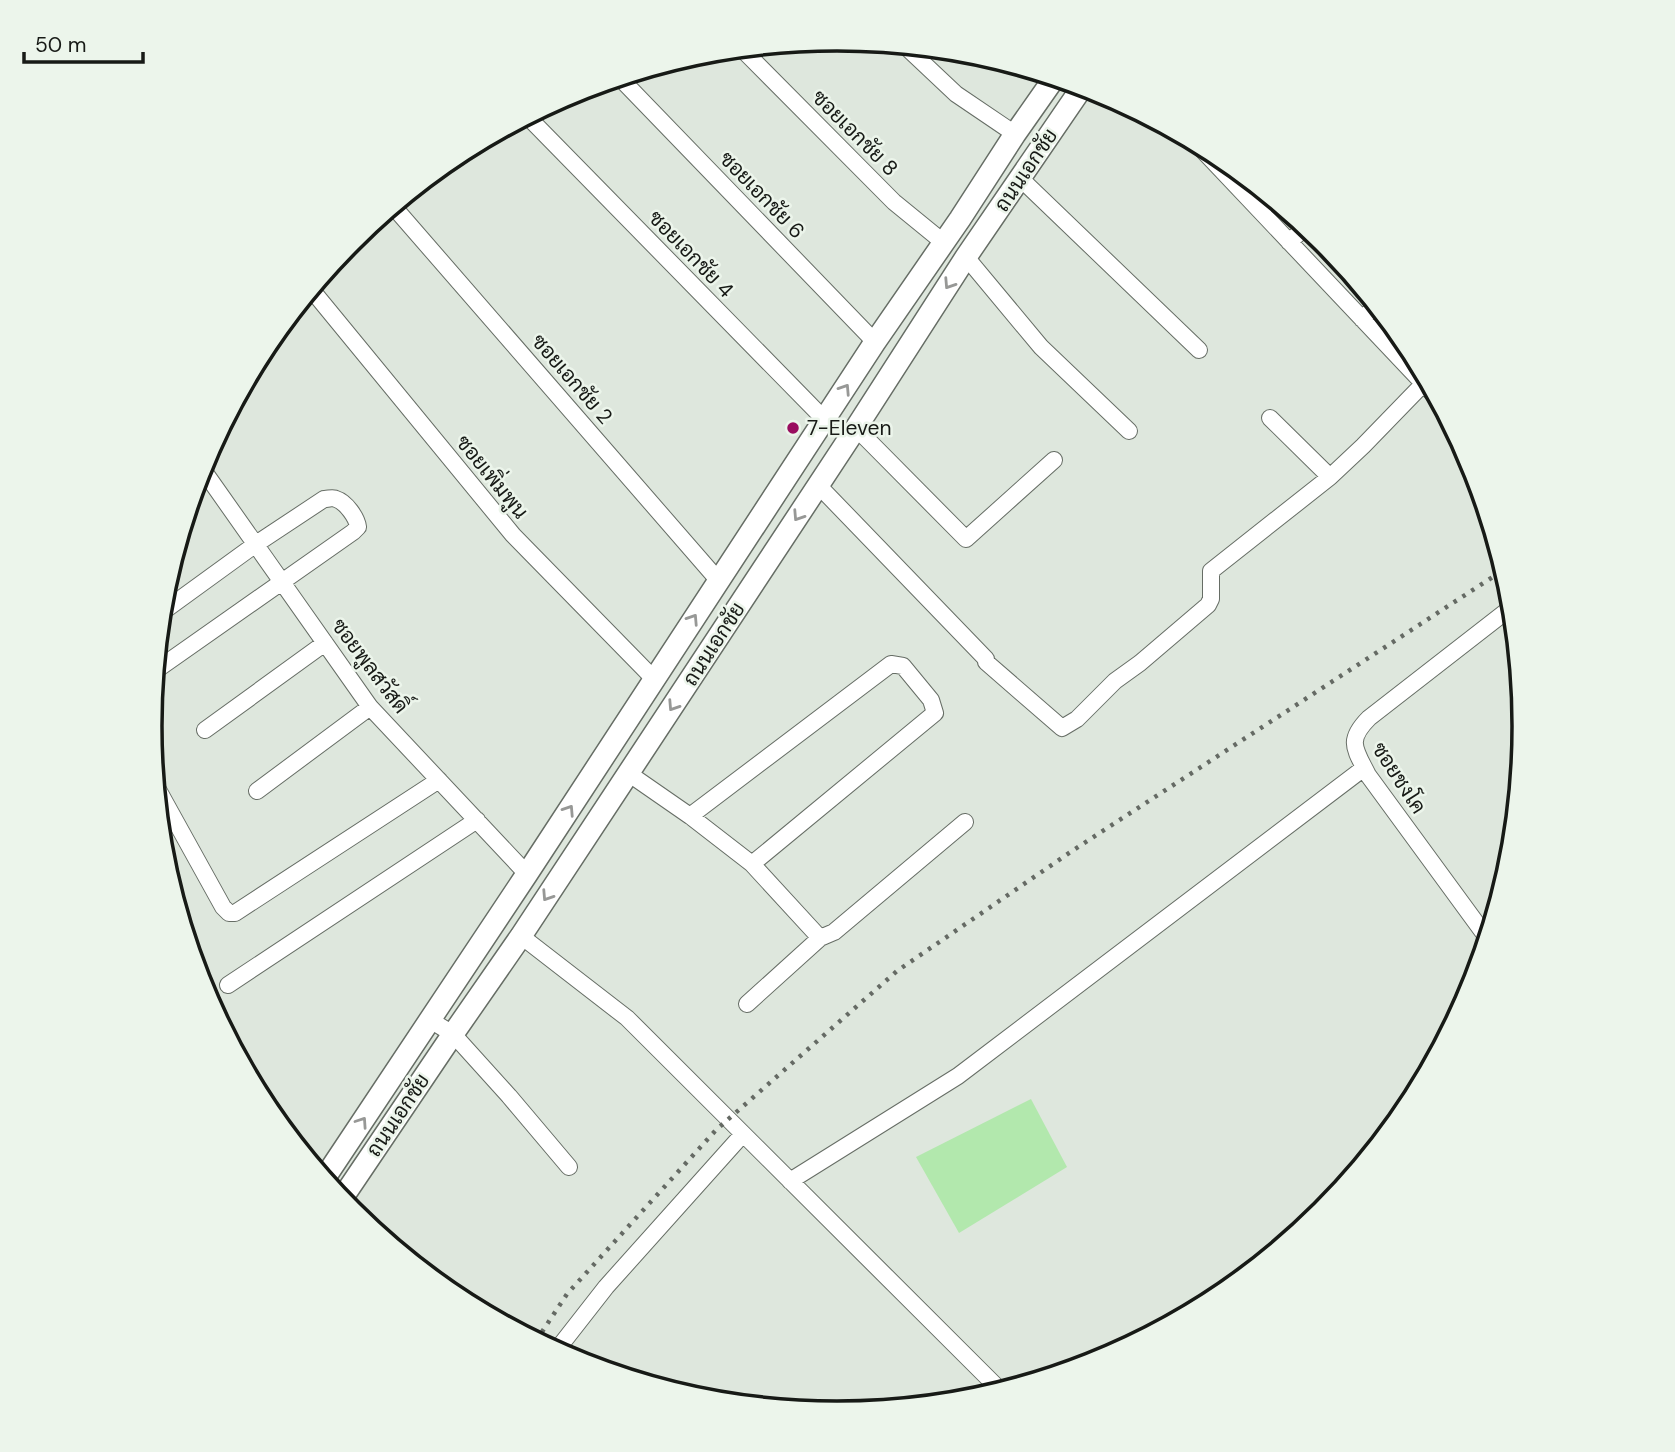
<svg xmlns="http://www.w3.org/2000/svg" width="1675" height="1452" viewBox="0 0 1675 1452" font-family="'DM Sans',Sarabun,sans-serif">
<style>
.green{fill:#b2e8ad}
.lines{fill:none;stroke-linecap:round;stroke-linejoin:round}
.minor-casing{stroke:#666d65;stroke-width:18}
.major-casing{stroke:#666d65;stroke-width:24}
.minor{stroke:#fff;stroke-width:16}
.major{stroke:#fff;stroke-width:21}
.rail{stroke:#656a64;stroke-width:4.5;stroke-dasharray:3.5 7;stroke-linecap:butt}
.oneway{stroke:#979896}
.poi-dot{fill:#990d5f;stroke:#ecf5eb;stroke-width:2.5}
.labels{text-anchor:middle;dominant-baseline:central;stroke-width:5;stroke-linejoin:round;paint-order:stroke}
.street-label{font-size:21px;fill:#171a16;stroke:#ecf5eb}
.poi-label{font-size:21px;fill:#171a16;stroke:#ecf5eb;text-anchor:start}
.rim{fill:none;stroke:#171a16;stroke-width:3.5}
</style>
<rect width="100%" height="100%" fill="#dee7dd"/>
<!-- green -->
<path class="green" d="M 1031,1099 L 1067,1167 L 959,1233 L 916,1157 Z"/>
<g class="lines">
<!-- minor casing -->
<g class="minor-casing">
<path id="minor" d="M 904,45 L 956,94 L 1015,134
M 741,48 L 894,202 L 943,242
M 619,77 L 875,342
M 527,116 L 825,420
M 1193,140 L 1438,399
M 1020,178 L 1199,350
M 393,206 L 718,580
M 1289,242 L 1307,226
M 966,257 L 1041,347 L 1129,431
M 311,289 L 513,535 L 654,679
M 1362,319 L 1377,305
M 1270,418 L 1330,477
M 856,428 L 966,539 L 1054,460
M 201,467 L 370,707 L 527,874
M 818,485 L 986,659 L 986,662 L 1062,728 L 1077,719 L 1115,681 L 1140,663 L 1208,605 L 1211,599 L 1211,571 L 1330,477 L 1363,446 L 1428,379
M 155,671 L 353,532 L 358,527 C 357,518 346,502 336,499 C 333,497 329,499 324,499 L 256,544 L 161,613
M 205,730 L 325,643
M 628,773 L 690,816 L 752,864 L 820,938
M 156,786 L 223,907 L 229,913 L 235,913 L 439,780
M 257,791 L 370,707
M 690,816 L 891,664 L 903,666 L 931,700 L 935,713 L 752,864
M 521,936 L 627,1018 L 1001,1391
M 1488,939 L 1368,775 C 1355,749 1346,741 1369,718 L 1513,606
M 228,985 L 477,820
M 747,1004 L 820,938 L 834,932 L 965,822
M 430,1020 L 453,1034 L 509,1096 L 569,1167
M 790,1181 L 958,1076 L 1364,768
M 556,1351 L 606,1287 L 743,1134"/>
</g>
<!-- major casing -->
<g class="major-casing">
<path id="major" d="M 324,1179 L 527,874 L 875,342 L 960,219 L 1015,134 L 1055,77
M 341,1200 L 453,1034 L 521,936 L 856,428 L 966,257 L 1083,86"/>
</g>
<!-- minor -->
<use href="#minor" class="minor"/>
<!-- major -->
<use href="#major" class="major"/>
<!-- rail -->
<path class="rail" d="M 536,1341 L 567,1294 L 716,1130 L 897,971 L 1075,849 L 1505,569"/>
</g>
<!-- one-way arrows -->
<defs><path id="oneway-chevron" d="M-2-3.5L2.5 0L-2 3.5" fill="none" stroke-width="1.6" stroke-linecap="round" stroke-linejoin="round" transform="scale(1.75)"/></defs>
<g class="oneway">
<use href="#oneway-chevron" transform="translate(949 284) rotate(123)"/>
<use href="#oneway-chevron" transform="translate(845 389) rotate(-57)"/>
<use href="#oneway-chevron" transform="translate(798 516) rotate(123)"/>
<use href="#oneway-chevron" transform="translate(693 619) rotate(-57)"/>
<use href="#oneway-chevron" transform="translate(673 706) rotate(123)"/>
<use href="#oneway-chevron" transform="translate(569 810) rotate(-57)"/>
<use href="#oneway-chevron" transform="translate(547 896) rotate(123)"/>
<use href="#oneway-chevron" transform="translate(362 1122) rotate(-56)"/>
</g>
<!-- markers -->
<circle class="poi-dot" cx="793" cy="428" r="7"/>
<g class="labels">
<!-- street labels -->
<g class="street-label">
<text transform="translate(855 133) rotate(45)">ซอยเอกชัย 8</text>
<text transform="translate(1026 170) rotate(-56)">ถนนเอกชัย</text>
<text transform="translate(762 195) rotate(46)">ซอยเอกชัย 6</text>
<text transform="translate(691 254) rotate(46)">ซอยเอกชัย 4</text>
<text transform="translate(572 379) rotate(49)">ซอยเอกชัย 2</text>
<text transform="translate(492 477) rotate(51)">ซอยเพิ่มพูน</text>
<text transform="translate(714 644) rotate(-57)">ถนนเอกชัย</text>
<text transform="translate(370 666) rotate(53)">ซอยพูลสวัสดิ์</text>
<text transform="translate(1399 778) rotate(57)">ซอยชงโค</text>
<text transform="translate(398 1115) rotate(-56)">ถนนเอกชัย</text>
</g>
<!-- poi labels -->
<g class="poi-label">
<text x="807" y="428">7-Eleven</text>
</g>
</g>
<!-- crop -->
<path d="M0 0H1675V1452H0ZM162 726a675 675 0 1 1 1350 0a675 675 0 1 1-1350 0Z" fill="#ecf5eb" fill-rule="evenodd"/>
<path class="rim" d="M162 726a675 675 0 1 1 1350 0a675 675 0 1 1-1350 0Z"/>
<!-- scale -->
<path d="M24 52v10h119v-10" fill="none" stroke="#171a16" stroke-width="3.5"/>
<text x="35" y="52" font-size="21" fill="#171a16" stroke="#ecf5eb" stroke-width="5" paint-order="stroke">50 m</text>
</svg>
